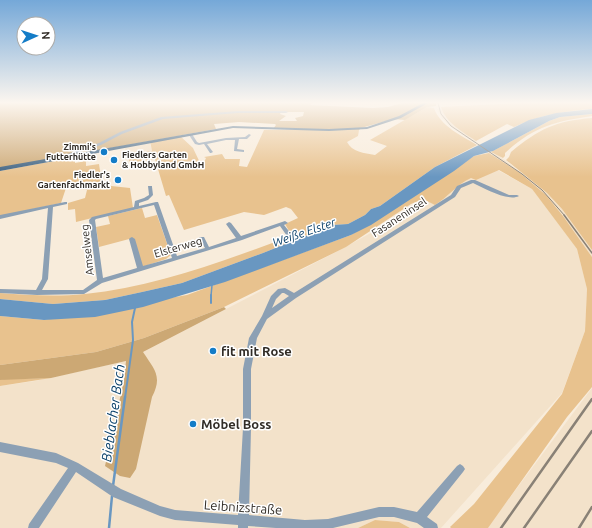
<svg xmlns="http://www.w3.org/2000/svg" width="592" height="528" viewBox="0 0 592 528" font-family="Ubuntu,sans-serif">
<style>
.built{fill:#f3e2ca}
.green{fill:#e8c28e}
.forest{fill:#cca874;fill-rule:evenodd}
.water{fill:#6997c1}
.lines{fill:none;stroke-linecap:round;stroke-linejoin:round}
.stream-far2{stroke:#6997c1;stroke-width:1.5}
.stream-far1{stroke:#6997c1;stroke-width:2}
.stream{stroke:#6997c1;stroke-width:2.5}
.minor{fill:#8ca0b4;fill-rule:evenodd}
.major{fill:#3b6081;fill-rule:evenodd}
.rail-far2{stroke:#898176;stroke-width:1}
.rail-far1{stroke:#898176;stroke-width:1.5}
.rail{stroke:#898176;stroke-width:2.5}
.poi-dot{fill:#137cc7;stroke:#fff;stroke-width:1.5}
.labels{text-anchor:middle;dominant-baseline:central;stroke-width:3;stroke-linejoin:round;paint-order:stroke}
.far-poi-label{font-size:9px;font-weight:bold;fill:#312c26;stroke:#fff;text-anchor:end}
.street-label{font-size:11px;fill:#312c26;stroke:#fff}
.water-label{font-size:12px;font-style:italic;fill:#0b416a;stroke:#fff}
.near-poi-label{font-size:13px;font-weight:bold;fill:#312c26;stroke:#fff;text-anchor:start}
.near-street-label{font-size:13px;fill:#312c26;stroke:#fff}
.near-water-label{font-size:14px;font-style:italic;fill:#0b416a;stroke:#fff}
</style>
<rect width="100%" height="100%" fill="#f8ecdb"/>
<!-- built -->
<path class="built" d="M 441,108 L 450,122 L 477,142 L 473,142 L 450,126 L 442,118 L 437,109 Z
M 150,143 L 152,151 L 127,155 L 125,148 Z
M 497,154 L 547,193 L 562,209 L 588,244 L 592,250 L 592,257 L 563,216 L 546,195 L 526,178 L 492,155 Z
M 494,168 L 532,189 L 577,249 L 587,289 L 585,331 L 562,393 L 441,528 L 410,528 L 399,522 L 375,520 L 358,528 L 0,528 L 0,386 L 35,381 L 126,361 L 338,251 L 438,196 L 466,177 Z
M 592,388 L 592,528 L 487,528 Z"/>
<!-- green -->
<path class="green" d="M 519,103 L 592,103 L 592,109 C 564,111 540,115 514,127 L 507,124 L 476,141 C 463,132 446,123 441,107 Z
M 427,107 L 434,108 C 440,126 462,136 477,145 L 435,167 L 380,206 L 371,209 L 365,215 L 348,224 L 333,225 L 263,253 L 182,283 L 142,292 L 105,300 L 53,304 L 0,299 L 0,293 C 28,295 56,297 85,294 C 156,287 225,260 292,236 L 285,224 L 298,218 L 291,209 L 286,207 L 264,215 L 244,212 L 184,230 L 169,195 L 166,196 L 155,159 L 130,163 L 127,155 L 152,151 L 150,141 L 179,135 L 193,148 L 202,167 L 206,158 L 204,157 L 222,154 L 225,159 L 240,159 L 239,166 L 247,167 L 264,130 L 359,130 L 358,136 L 347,142 C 352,152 364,153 375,155 L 387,146 L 370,140 Z
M 592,114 L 592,116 C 556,121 533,127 505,153 L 505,156 L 503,158 L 491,152 L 549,121 L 560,117 Z
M 592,118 L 592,250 L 562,209 L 547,193 L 506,160 L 509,157 L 511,152 C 539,129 555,121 592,118 Z
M 489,153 L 520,173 L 546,195 L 563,216 L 592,257 L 592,387 L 567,417 L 488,528 L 451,528 L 450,527 L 474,504 L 562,394 L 585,331 L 587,289 L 577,249 L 532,189 L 499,170 L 476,180 L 471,178 C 456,185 448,197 435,205 L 423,199 L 411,204 L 346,247 L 224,307 L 144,338 L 96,352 L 0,365 L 0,316 L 44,320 L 187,295 L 351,235 L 474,156 Z
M 75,157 L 75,163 L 86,161 L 86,166 L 99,164 L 102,185 L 130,188 L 133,208 L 76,222 L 75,209 L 68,210 L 68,203 L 85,198 L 87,190 L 66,188 L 61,203 L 0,216 L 0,171 Z
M 142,208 L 145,218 L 157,215 L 171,255 L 166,259 L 142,267 L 133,238 L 99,247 L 96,227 L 110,224 L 108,216 Z
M 51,378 L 0,386 L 0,380 L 4,379 Z
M 375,520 L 399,522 L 410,528 L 358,528 Z"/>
<!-- forest -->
<path class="forest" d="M 0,103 L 312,103 L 310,105 L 373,108 L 388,107 L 402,103 L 436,103 L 436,106 L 427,107 L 405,120 L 393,119 L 361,128 L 359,130 L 273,129 L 276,125 L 275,124 L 239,122 L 214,124 L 216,129 L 0,168 ZM 281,112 L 304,112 L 303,116 L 295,118 L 297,121 L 279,121 L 286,116 L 280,114 Z
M 224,307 L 226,309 L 143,352 C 154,369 163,376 152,397 L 136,469 L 130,478 L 120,476 L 105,466 L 124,380 L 126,361 L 51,378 L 0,380 L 0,365 L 96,352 L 144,338 Z"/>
<!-- water -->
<path class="water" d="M 592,109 L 592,114 L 560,117 L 549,121 L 493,151 L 474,156 L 454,171 L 371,225 L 351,235 L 225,282 L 143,307 L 95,317 L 44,320 L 0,316 L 0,299 L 53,304 L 105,300 L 142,292 L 182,283 L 263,253 L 333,225 L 348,224 L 365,215 L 371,209 L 380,206 L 435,167 L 529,120 L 556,113 Z"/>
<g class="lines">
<!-- stream-far2 -->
<path class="stream-far2" d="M 211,296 L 212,285"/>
<!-- stream-far1 -->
<path class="stream-far1" d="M 211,303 L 211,295
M 125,398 L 133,340 L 132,322 L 135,308"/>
<!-- stream -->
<path class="stream" d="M 113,486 L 125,397
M 109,528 L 112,496"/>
<!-- minor -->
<path class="minor" d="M 238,111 L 286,111 L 288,112 L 286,113 L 238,113 L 163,119 L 122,134 L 101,145 L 59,159 L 56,158 L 99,143 L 120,132 L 161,117 Z
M 190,134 L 192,134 L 197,142 L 199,143 L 226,138 L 245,137 L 249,134 L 251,135 L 247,139 L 239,139 L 237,149 L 244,150 L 244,152 L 234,151 L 235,140 L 226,140 L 207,144 L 213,152 L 211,153 L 210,153 L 204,144 L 199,145 L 195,144 L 189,135 Z
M 471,180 L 475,180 L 509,195 L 517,195 L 519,196 C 508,202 484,188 473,183 L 461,188 L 455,197 L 296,298 L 267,319 L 257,338 L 251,369 L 251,428 L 249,515 L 305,520 L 328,519 L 379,507 L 394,507 L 417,512 L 457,466 L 460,464 L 463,466 L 465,469 L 463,472 L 427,517 L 437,524 L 438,528 L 424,528 L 417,523 L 394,517 L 379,517 L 333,528 L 276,528 L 248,526 L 248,528 L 238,528 L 238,525 L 175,520 L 160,516 L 113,497 L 76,472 L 39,528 L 28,528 L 29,524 L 68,468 L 56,463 L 0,452 L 0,442 L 56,453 L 78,463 L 121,489 L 160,506 L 175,510 L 238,515 L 243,428 L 243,369 L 249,338 L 262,316 L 271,296 L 278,289 L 285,288 L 294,293 L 451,195 L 457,186 ZM 282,293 L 284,293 L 289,296 L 272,308 L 276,299 Z
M 148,186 L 152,186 L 152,187 L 153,195 L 148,200 L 139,203 L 139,206 L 156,202 L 158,202 L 177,256 L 205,248 L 199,238 L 200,237 L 204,237 L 209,247 L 236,238 L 226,224 L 229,222 L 231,223 L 241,236 L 285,221 L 288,223 L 284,225 L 292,235 L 289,237 L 287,236 L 280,226 L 242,240 L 102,283 L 84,294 L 37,295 L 0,293 L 0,289 L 36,290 L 42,279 L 48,208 L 0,219 L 0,215 L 65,202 L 67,202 L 67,204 L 53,207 L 48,279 L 42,290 L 83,290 L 97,280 L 89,220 L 92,217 L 134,207 L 135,201 L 144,198 L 149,195 ZM 154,205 L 172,258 L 143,266 L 135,239 L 132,237 L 130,238 L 129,239 L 137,268 L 103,278 L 95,220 L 96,219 Z"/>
<!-- major -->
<path class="major" d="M 423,103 L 428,103 L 401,118 L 367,129 L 329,131 L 233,128 L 0,171 L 0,167 L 233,126 L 329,129 L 367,127 L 399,116 Z"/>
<!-- rail-far2 -->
<path class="rail-far2" d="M 438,103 L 441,114 L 451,126 L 522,174 L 542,190 L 565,216"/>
<!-- rail-far1 -->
<path class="rail-far1" d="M 564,215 L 592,253"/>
<!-- rail -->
<path class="rail" d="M 501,528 L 592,399
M 524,528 L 592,431
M 579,528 L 592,507"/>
</g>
<!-- sky -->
<linearGradient id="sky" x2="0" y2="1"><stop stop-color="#75a8d8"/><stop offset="0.58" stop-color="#fcf6ef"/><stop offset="1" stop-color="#fcf6ef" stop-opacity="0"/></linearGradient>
<rect width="592" height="177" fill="url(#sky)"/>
<!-- markers -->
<g class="poi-dot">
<circle cx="104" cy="152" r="4"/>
<circle cx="114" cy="160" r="4"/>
<circle cx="118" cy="180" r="4"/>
<circle cx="213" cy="351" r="4"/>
<circle cx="193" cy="424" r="4"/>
</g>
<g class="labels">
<!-- far-poi labels -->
<g class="far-poi-label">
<text x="96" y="147">Zimmi's<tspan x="96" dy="10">Futterhütte</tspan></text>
<text x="122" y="155" text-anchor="start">Fiedlers Garten<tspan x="122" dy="10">&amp; Hobbyland GmbH</tspan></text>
<text x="110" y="175">Fiedler's<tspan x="110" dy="10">Gartenfachmarkt</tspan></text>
</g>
<!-- street labels -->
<g class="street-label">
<text transform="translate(399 217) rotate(-33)">Fasaneninsel</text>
<text transform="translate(178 247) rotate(-16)">Elsterweg</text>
<text transform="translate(87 250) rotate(-96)">Amselweg</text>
</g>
<!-- water labels -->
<g class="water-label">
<text transform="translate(304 232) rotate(-19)">Weiße Elster</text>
</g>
<!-- near-poi labels -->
<g class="near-poi-label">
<text x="221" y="351">fit mit Rose</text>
<text x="201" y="424">Möbel Boss</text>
</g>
<!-- near-street labels -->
<g class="near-street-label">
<text transform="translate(243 507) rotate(4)">Leibnizstraße</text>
</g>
<!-- near-water labels -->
<g class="near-water-label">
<text transform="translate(113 413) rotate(-82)">Bieblacher Bach</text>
</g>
</g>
<!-- north arrow -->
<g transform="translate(36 36) rotate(87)"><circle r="19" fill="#ffffff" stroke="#adaba8"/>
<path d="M0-3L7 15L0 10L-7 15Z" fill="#137cc7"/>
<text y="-6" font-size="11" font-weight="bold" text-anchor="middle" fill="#312c26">N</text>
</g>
</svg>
